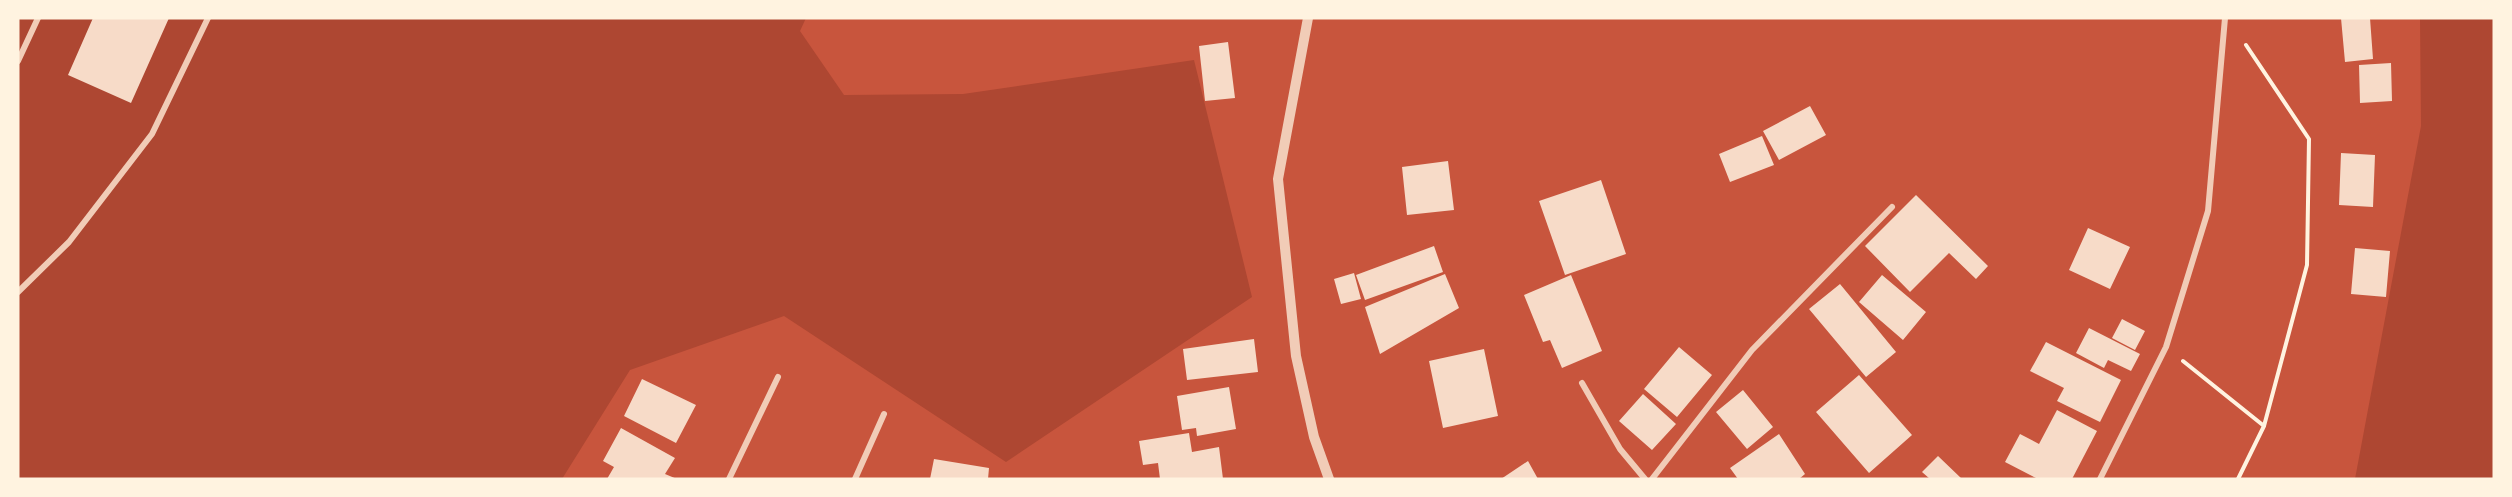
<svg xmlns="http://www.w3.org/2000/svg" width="2512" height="497" viewBox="0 0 2512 497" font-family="'Fira Sans',sans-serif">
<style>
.green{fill:#ae4732}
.building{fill:#f7dbc8}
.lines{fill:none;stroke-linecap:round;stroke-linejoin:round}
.path{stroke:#fff3e0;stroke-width:4}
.minor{stroke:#f1ccb7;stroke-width:6}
.tertiary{stroke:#f1ccb7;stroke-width:10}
</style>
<rect width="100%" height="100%" fill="#c8553d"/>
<!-- green -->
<path class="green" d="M 18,18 L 806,18 L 800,31 L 844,95 L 963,94 L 1194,60 L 1252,297 L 1006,462 L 784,316 L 630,370 L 562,479 L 18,479 Z
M 2420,18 L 2494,18 L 2494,479 L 2355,479 L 2421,126 Z"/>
<!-- building -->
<path class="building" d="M 93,18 L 169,18 L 131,103 L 68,75 Z
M 2341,18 L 2370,18 L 2373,59 L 2345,62 Z
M 1228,42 L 1235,98 L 1205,101 L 1199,46 Z
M 2391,63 L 2392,101 L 2360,103 L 2359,65 Z
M 1810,106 L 1826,135 L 1779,160 L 1763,131 Z
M 1762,136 L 1774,165 L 1730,182 L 1719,154 Z
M 2341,153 L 2375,155 L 2373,207 L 2339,205 Z
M 1448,161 L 1454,210 L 1407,215 L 1402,167 Z
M 1601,180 L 1626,254 L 1565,275 L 1539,201 Z
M 1916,195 L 1988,266 L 1976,279 L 1949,253 L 1910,292 L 1865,246 Z
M 2088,228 L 2130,247 L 2110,289 L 2069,270 Z
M 1434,246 L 1443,272 L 1365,300 L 1356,275 Z
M 2355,248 L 2390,251 L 2386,297 L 2351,294 Z
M 1354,273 L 1361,299 L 1341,304 L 1334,279 Z
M 1445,274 L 1459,308 L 1380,354 L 1365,307 Z
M 1571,275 L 1602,351 L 1562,368 L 1550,340 L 1543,342 L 1524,295 Z
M 1882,275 L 1926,312 L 1903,340 L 1859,302 Z
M 1840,284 L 1896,352 L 1866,377 L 1809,309 Z
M 2122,319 L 2145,331 L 2135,350 L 2112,338 Z
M 2089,328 L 2140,354 L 2131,371 L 2108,360 L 2104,368 L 2076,353 Z
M 1254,339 L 1258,372 L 1187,380 L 1183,349 Z
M 2046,342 L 2121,380 L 2100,422 L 2057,401 L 2064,388 L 2030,371 Z
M 1679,347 L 1712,375 L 1677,417 L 1644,389 Z
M 1484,349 L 1498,416 L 1443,428 L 1429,361 Z
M 1859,375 L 1912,435 L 1869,473 L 1816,412 Z
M 642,379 L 696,405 L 676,443 L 624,416 Z
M 1229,387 L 1236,429 L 1197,436 L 1196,428 L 1182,430 L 1177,396 Z
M 1743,390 L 1773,427 L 1747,449 L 1716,412 Z
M 1643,394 L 1676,424 L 1652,450 L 1619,421 Z
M 2057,410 L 2097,431 L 2072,479 L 2038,479 L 2005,462 L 2020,434 L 2039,444 Z
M 621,428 L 675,458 L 665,474 L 677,479 L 607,479 L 614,467 L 603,461 Z
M 1189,433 L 1192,452 L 1219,447 L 1223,479 L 1160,479 L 1158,463 L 1143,465 L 1139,441 Z
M 1779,434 L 1805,474 L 1799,479 L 1738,479 L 1730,468 Z
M 1938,456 L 1962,479 L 1930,479 L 1922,472 Z
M 934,459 L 989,468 L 988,479 L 930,479 Z
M 1528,461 L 1538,479 L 1501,479 Z"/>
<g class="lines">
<!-- path -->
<path class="path" d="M 2183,361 L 2264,426
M 2238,479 L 2264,426 L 2307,265 L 2309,139 L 2246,45"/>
<!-- minor -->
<path class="minor" d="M 18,61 L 38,18
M 18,292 L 69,242 L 152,134 L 208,18
M 1582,383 L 1620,449 L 1645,479
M 729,479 L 778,377
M 855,479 L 884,414
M 1652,479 L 1752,350 L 1892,207
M 2100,479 L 2166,347 L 2208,211 L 2225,18"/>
<!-- tertiary -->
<path class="tertiary" d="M 1308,18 L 1278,179 L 1296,356 L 1314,437 L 1329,479"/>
</g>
<!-- border -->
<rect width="2512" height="497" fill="none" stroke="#fff3e0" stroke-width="39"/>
</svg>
